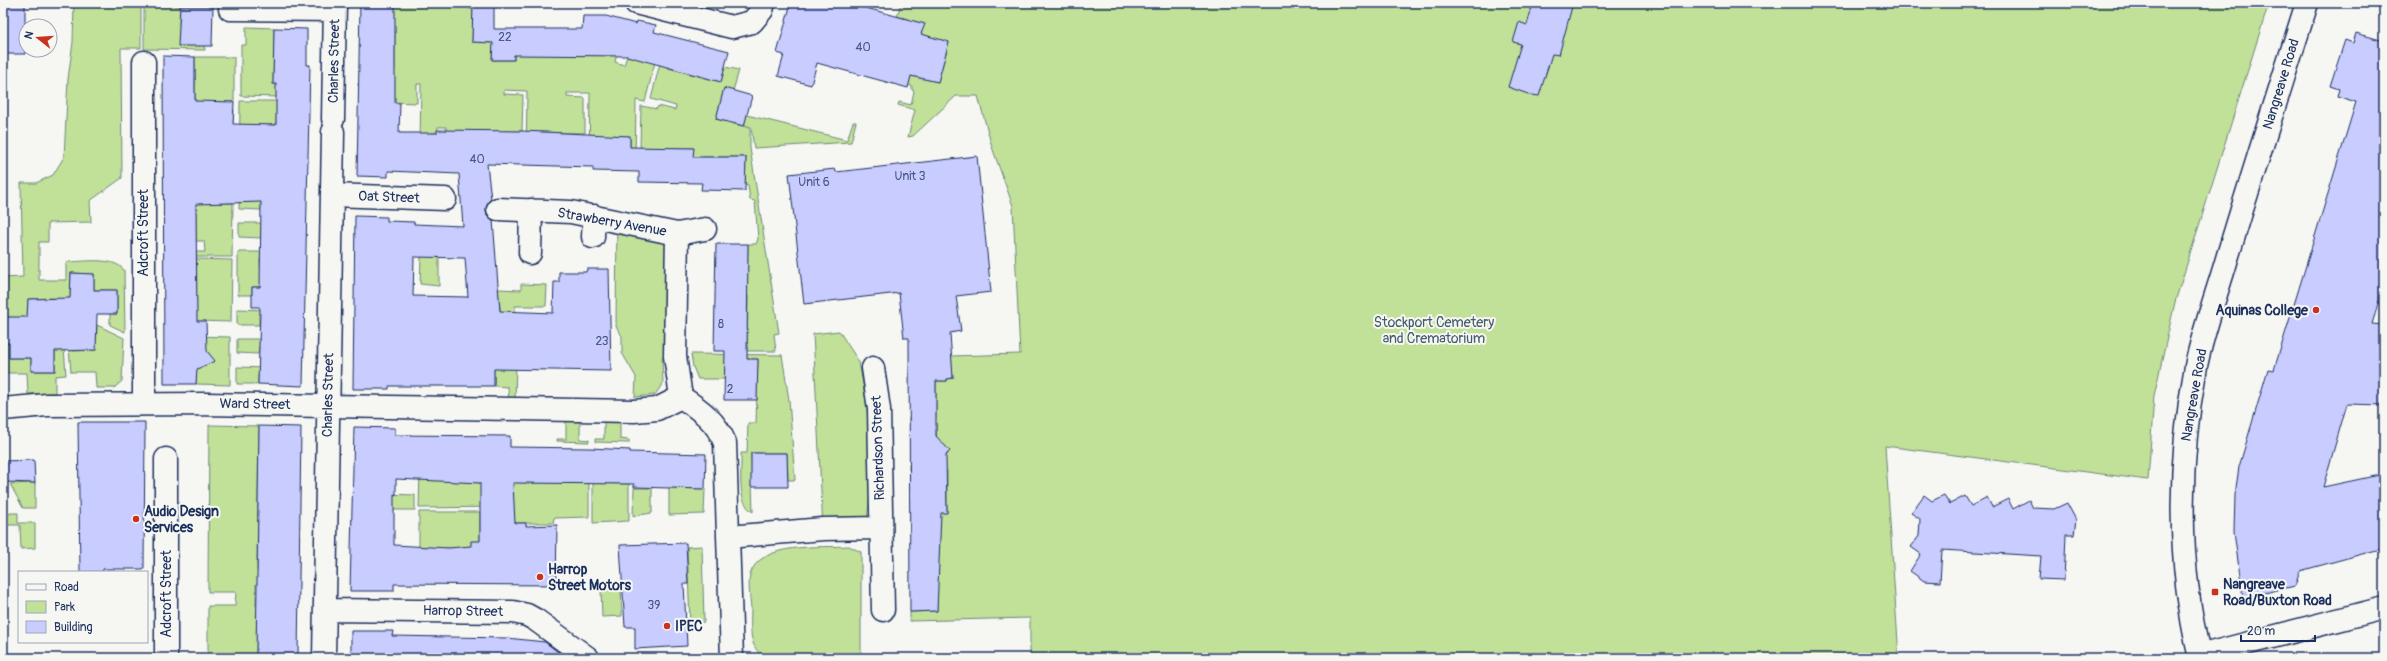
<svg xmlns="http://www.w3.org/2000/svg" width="2387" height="661" viewBox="0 0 2387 661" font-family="Pangolin,sans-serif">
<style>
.green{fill:#c1e098;stroke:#6e887b}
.building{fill:#c8ccff;stroke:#1b2f5e;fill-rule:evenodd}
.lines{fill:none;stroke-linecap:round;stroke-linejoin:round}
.minor-casing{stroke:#1b2f5e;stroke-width:25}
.secondary-casing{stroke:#1b2f5e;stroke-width:25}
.minor{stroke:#f6f6f2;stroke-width:22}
.secondary{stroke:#f6f6f2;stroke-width:22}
.poi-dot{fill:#c8321e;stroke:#f6f6f2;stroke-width:1.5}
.labels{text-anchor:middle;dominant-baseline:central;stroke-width:4;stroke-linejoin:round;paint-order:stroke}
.number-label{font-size:12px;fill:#465686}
.street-label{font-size:14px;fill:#1b2f5e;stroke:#f6f6f2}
.poi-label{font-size:14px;font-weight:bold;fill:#1b2f5e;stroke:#f6f6f2;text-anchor:start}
.park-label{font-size:14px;fill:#445b6c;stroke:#f6f6f2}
</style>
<rect width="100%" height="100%" fill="#f6f6f2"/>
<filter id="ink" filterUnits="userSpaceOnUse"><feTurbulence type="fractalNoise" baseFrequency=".025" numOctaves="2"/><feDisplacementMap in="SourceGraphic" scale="8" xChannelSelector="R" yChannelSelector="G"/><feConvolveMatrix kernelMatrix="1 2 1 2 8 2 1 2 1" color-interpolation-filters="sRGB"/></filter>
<g filter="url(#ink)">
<!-- green -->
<path class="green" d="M 74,3 L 141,3 L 141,48 L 121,48 L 122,178 L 90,201 L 91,222 L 48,223 L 48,242 L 39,242 L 39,280 L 66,280 L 66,262 C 82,262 113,256 124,270 L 125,332 L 110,325 L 110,314 L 117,314 L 117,290 L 94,290 L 94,274 L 71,273 L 70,302 L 53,298 L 28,299 L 27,323 L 9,330 L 10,317 L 3,317 L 3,278 L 23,277 L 21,183 L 36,183 L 53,175 L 64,157 L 68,79 L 73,42 Z
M 144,3 L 175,3 L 175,6 L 180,6 L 179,25 L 204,46 L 205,50 L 144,49 Z
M 395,3 L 473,3 L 473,6 L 468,8 L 473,10 L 472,42 L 493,43 L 492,60 L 514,60 L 514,29 L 617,51 L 615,62 L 624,65 L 627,56 L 656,58 L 645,102 L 636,100 L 635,163 L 630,164 L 630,136 L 593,136 L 589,161 L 590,93 L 567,93 L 567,97 L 585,98 L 585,133 L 531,132 L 526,160 L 527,91 L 504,90 L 504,94 L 523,95 L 522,131 L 446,133 L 446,127 L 438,127 L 437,133 L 431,133 L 420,142 L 421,84 L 417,84 L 417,103 L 389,102 L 389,86 L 358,86 L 358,83 L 389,84 L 389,69 L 395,69 L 395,31 L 390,31 Z
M 901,3 L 2269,3 L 2175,302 L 2154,396 L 2148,480 L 1885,446 L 1899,658 L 1030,658 L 1030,618 L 910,621 L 910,612 L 937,611 L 937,567 L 910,515 L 947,512 L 947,470 L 909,470 L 909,465 L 937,466 L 948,454 L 948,449 L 945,446 L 937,446 L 936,423 L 909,422 L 909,418 L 936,418 L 936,381 L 947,381 L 947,379 L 953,378 L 951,356 L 1020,354 L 1013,206 L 992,147 L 978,96 L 956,96 L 913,136 L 908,137 L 915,110 L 898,105 L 899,102 L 911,105 L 914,91 L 912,90 L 912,86 L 908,85 L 911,76 L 938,82 L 949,42 L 921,34 L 924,24 L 897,16 Z
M 246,27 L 274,28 L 273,84 L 279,84 L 279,97 L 241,96 L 241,45 L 246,45 Z
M 195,57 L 234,57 L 234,102 L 227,102 L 227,110 L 234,110 L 233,123 L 226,123 L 218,203 L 233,203 L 232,257 L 195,257 L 196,252 L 205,252 L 204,241 L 196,241 Z
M 661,59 L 669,61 L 668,68 L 721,82 L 725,67 L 739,70 L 733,91 L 724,89 L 716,119 L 750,128 L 750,148 L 779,333 L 774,334 L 776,351 L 747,351 L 748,296 L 723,296 L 747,287 L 748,244 L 756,244 L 758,239 L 755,201 L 750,200 L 748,185 L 745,184 L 746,157 L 702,157 L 693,172 L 693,148 L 640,148 L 641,106 L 657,109 L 658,106 L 675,110 L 676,106 L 651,99 Z
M 240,101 L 277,101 L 276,125 L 264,125 L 261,210 L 239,209 Z
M 747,115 L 847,140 L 853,122 L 856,122 L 851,142 L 754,148 L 751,127 L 744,125 Z
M 617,221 L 677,234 L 675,356 L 662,357 L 663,383 L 655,395 L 635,397 L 636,377 L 622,353 L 622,336 L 616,326 Z
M 239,223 L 270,223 L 261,230 L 261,238 L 239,237 Z
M 238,252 L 270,252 L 270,259 L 260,259 C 260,272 262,277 270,287 L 252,287 L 252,295 L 238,295 Z
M 439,254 L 439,286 L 420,284 L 421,257 Z
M 196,259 L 232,260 L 231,322 L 196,321 Z
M 521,284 L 547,285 L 546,306 L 515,306 L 515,313 L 501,317 L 498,289 L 521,290 Z
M 237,309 L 269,310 L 269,316 L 259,316 L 259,325 L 237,325 Z
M 97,325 L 124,338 L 122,381 L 114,388 L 96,388 L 95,372 L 71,372 L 68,337 L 73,351 L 96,350 Z
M 839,331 L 859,362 L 868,411 L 870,494 L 866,529 L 823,529 L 813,334 Z
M 195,336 L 230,337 L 230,385 L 196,384 L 196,364 L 209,354 Z
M 237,339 L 268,339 L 268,347 L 259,347 L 258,354 L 237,353 Z
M 3,343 L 9,343 L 9,358 L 31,358 L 31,371 L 55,371 L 55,347 L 64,347 L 66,375 L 55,376 L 55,393 L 28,394 L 27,373 L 5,373 L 3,371 Z
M 494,352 L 516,364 L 515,400 L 509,400 L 508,387 L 494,386 Z
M 691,354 L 782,355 L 789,400 L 795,480 L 788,480 L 787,453 L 751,453 L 753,512 C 736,502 742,471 741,453 L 747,453 L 748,423 L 756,423 L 758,359 L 726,359 L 724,379 L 698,379 L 693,367 Z
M 237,367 L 267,368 L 268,375 L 258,375 L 258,384 L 237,384 Z
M 566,421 L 580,421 L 580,439 L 589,440 L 589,442 L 557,441 L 557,439 L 566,439 Z
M 604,421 L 620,421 L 620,439 L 629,440 L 629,443 L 595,442 L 595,439 L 604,439 Z
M 209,425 L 259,426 L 257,570 L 266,584 L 256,584 L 256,592 L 265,593 L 265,596 L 256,596 L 256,606 L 265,606 L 257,620 L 256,658 L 208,658 L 208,606 L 235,606 L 236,592 L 208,592 Z
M 420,468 L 465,469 L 465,482 L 589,483 L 589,517 L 554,518 L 553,523 L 515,523 L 496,507 L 419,508 Z
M 35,483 L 35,508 L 23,508 L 10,484 Z
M 593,483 L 629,484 L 629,521 L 593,523 Z
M 634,488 L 652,488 L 652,513 L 633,516 Z
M 669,488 L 705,489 L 704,514 L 669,515 Z
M 386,494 L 415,495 L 415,510 L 386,510 Z
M 419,512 L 480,512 L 480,541 L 471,553 L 454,548 L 445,548 L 445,553 L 419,547 Z
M 10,513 L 18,513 L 18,523 L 35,523 L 35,548 L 21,549 L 20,525 L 3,525 L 3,520 Z
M 702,546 L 704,622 L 690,623 L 687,547 Z
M 849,546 L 861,552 L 861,657 L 768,657 L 760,654 C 748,642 751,624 751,608 C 750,598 748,584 750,575 C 759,541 822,548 849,546 Z
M 621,587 L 622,616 L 602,617 L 601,589 Z"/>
<!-- building -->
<path class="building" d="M 3,3 L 25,3 L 25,54 L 3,54 Z
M 360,3 L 395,3 L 395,103 L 400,103 L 399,133 L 437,133 L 437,130 L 522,131 L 630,136 L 630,147 L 694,148 L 693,157 L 746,157 L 745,191 L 701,190 L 702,183 L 639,182 L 639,172 L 593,171 L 593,167 L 487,164 L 491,199 L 486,209 L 487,215 L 493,220 L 500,311 L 553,313 L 554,282 L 559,282 L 559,272 L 586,272 L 587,269 L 609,269 L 611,371 L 494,369 L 494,386 L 389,386 L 389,389 L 353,389 L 355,216 L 387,217 L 387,221 L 414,222 L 414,224 L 463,226 L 459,174 L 388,171 L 388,177 L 357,176 ZM 414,257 L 465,258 L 468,297 L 413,296 Z
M 473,3 L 494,3 L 494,29 L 582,29 L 583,16 L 606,16 L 636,24 L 637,21 L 656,25 L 654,32 L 729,51 L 721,82 L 627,56 L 514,55 L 514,60 L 492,60 L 493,43 L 472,42 Z
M 791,3 L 848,3 L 925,24 L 921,34 L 949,42 L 938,82 L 911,76 L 908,88 L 817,63 L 811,85 L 778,76 L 784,55 L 777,53 Z
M 1533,3 L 1573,3 L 1559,55 L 1552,54 L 1539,96 L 1531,95 L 1508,87 L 1521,44 L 1513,42 L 1519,22 L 1527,25 Z
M 180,6 L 213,6 L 212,46 L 178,46 Z
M 274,28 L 307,29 L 307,65 L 310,65 L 303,386 L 258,384 L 260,309 L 259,307 L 252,307 L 252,287 L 260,287 L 261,202 L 196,204 L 197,321 L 206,321 L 207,351 L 215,361 L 197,369 L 196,384 L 164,384 L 163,56 L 195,57 L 195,101 L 234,102 L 233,124 L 276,125 L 276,84 L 273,84 Z
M 2356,33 L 2384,41 L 2384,285 L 2372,324 L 2384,325 L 2384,405 L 2347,404 L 2323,487 L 2384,474 L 2384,548 L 2300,571 L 2295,586 L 2243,598 L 2234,532 L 2235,495 L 2239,467 L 2268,369 L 2274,370 L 2356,102 L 2337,96 L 2339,89 L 2330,86 L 2345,40 L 2353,43 Z
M 724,88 L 752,96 L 744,126 L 716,119 Z
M 977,156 L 991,292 L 956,296 L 961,331 L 950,333 L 953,378 L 947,379 L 947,381 L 936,381 L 936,436 L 950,451 L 946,455 L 947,513 L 941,513 L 937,611 L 910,612 L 909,338 L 904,338 L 899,293 L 804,304 L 789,174 L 835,169 L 836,172 Z
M 716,244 L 748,244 L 747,359 L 758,359 L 757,400 L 724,400 L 725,351 L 714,351 Z
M 71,273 L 94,274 L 94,290 L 117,290 L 117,314 L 97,314 L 96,350 L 55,351 L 55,371 L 31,371 L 31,358 L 9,358 L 9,343 L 3,343 L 3,317 L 27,317 L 28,299 L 70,298 Z
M 78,422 L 145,422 L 144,569 L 103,569 L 103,572 L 80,572 Z
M 259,426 L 301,427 L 298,658 L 256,658 Z
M 354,427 L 395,428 L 395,435 L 510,436 L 510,447 L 589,448 L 630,450 L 630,452 L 706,454 L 705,489 L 634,487 L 634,484 L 513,483 L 515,523 L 526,523 L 526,526 L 557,525 L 556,585 L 394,584 L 394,591 L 350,591 ZM 396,479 L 480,483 L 480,541 L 471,541 L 471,546 L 449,548 L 394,545 L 394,494 L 396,495 Z
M 751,453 L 787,453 L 788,487 L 751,487 Z
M 34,460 L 35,483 L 3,482 L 3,461 Z
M 1924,495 L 1932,501 L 1944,495 L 1950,504 L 1965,496 L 1971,506 L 1987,497 L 1992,507 L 2008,499 L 2013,509 L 2029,500 L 2033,508 L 2054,509 L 2067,503 L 2076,520 L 2074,535 L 2066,535 L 2064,580 L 2039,579 L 2041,556 L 1942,550 L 1940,582 L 1924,581 L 1910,571 L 1921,554 L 1911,547 L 1919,536 L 1920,519 L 1911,513 Z
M 686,543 L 688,584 L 684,584 L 687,646 L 635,649 L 635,627 L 625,627 L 620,545 Z
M 351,631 L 393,631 L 392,636 L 507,638 L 545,642 L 558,652 L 558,658 L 351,658 Z"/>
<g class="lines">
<!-- minor casing -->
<g class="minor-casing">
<path id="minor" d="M 636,3 L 732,27 L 752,22 L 762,10 L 764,3
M 230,9 L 335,10
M 333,119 L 335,3
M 332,195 L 445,199
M 498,209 L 571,212 L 677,234 L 675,356 L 681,397 C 701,410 716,421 725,443 L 732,658
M 677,234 L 705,229
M 593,237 L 594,216
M 530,253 L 531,210
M 873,368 L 879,409 L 883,610
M 144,404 L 144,62
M 3,409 L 47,405 L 205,404 L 634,411 L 657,409 L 681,397
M 728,537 L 823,529 L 880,528
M 325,610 L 513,612 L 527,615 L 536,620 L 588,658
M 2199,656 L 2384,608
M 166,658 L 166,459
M 324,658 L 333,132"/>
</g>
<!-- secondary casing -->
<g class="secondary-casing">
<path id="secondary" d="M 2200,658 C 2177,563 2178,461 2196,366 C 2203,331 2216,296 2226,262 C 2252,175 2280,89 2307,3"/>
</g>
<!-- minor -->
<use href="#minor" class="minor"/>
<!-- secondary -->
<use href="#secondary" class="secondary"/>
</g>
</g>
<!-- markers -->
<g class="poi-dot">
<circle cx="2316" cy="310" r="4"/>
<circle cx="136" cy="519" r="4"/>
<circle cx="540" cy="577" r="4"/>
<rect x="2211" y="588" width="8" height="8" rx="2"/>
<circle cx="667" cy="626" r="4"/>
</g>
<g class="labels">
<!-- number labels -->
<g class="number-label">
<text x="505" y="37">22</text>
<text x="863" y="47">40</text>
<text x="477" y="159">40</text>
<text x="910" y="176">Unit 3</text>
<text x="814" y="182">Unit 6</text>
<text x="721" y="324">8</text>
<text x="602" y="341">23</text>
<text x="730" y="389">2</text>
<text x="654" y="605">39</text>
</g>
<!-- street labels -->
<g class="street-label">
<text transform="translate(334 61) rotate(-89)">Charles Street</text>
<text transform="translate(2281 84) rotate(-73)">Nangreave Road</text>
<text transform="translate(389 197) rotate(2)">Oat Street</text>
<text transform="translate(612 222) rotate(10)">Strawberry Avenue</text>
<text transform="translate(143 233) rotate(-90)">Adcroft Street</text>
<text transform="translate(328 395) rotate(-89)">Charles Street</text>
<text transform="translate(2194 395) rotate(-80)">Nangreave Road</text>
<text transform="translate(255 404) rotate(1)">Ward Street</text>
<text transform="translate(878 448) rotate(-92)">Richardson Street</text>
<text transform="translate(166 594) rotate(-90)">Adcroft Street</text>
<text transform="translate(463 611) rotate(1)">Harrop Street</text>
</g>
<!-- poi labels -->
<g class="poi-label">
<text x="2308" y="310" text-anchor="end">Aquinas College</text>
<text x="144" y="511">Audio Design<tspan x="144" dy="16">Services</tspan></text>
<text x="548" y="569">Harrop<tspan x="548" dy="16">Street Motors</tspan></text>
<text x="2223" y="584">Nangreave<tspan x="2223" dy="16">Road/Buxton Road</tspan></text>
<text x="675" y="626">IPEC</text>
</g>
<!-- park labels -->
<g class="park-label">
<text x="1434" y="322">Stockport Cemetery<tspan x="1434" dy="16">and Crematorium</tspan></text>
</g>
</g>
<!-- margin -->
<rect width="2387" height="661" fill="none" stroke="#f6f6f2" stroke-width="16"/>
<rect x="8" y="8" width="2371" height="645" fill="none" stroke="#1b2f5e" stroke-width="1.5" filter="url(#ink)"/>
<!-- legend -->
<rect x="18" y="571" width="130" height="72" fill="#f6f6f2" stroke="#9ea6b7"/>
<rect x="26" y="584" width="20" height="6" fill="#f6f6f2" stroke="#9ea6b7"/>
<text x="54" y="591" font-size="12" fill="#1b2f5e">Road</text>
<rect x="26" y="601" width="20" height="12" fill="#c1e098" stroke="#9ea6b7"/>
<text x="54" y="611" font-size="12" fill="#1b2f5e">Park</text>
<rect x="26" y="621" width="20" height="12" fill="#c8ccff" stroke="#9ea6b7"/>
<text x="54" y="631" font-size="12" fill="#1b2f5e">Building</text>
<!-- north arrow -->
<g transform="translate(38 38) rotate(287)"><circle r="19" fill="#f6f6f2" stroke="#9ea6b7"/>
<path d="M0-3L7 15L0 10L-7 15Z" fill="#c8321e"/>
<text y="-6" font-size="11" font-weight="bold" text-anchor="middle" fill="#1b2f5e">N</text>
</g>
<!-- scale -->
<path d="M2241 635v6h74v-6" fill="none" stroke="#1b2f5e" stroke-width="2"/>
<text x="2247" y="635" font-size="12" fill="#1b2f5e" stroke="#f6f6f2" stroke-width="3" paint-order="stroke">20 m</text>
</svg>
